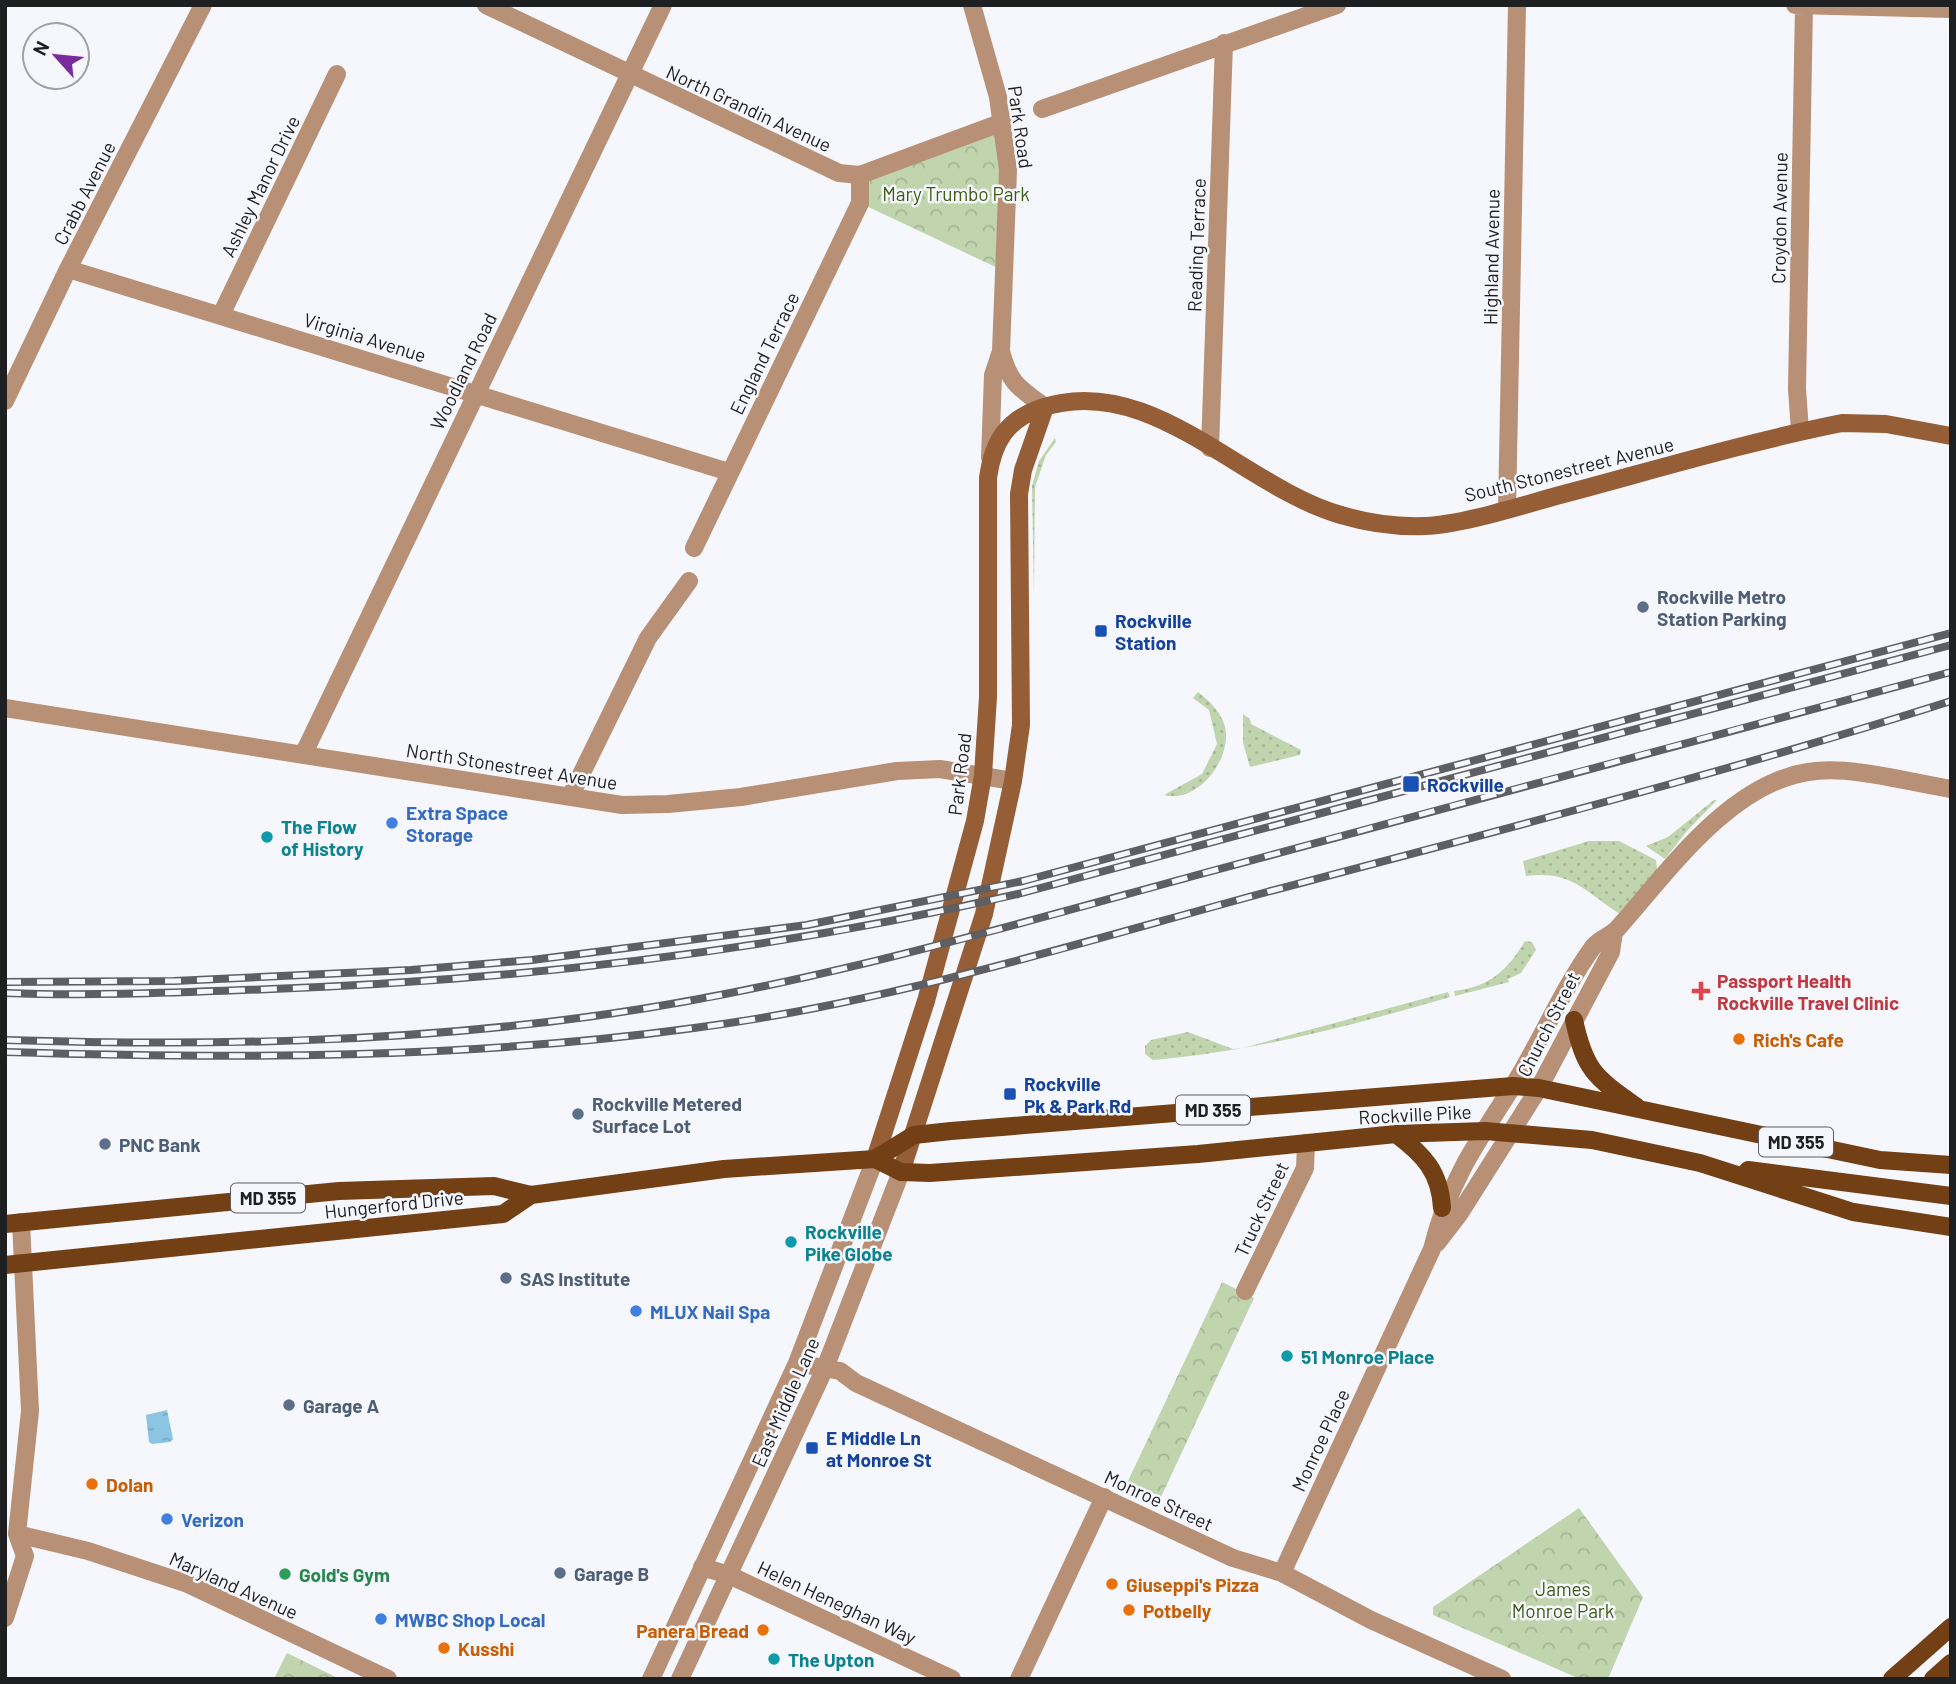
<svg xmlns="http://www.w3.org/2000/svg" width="1956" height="1684" viewBox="0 0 1956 1684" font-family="Barlow,sans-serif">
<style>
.grass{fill:url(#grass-dots)}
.forest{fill:url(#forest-crowns)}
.water{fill:url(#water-ripples)}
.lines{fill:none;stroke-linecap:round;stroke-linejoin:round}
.minor{stroke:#b79076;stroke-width:18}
.tertiary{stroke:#b79076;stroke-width:18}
.secondary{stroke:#955e36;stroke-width:18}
.primary{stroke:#733f14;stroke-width:18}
.rail-casing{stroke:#5d5f62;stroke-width:8}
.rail{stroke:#f5f7fc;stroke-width:5;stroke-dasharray:16;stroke-linecap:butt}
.service-dot{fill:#5c6f8a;stroke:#f5f7fc;stroke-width:2.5}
.transit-dot{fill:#1a4fb4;stroke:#f5f7fc;stroke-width:2.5}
.shop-dot{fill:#3f7fe0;stroke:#f5f7fc;stroke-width:2.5}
.culture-dot{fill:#0f9aa8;stroke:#f5f7fc;stroke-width:2.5}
.health-dot{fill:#e0444e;stroke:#f5f7fc;stroke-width:2.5}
.food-dot{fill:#e8710a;stroke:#f5f7fc;stroke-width:2.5}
.leisure-dot{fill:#2e9e5b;stroke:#f5f7fc;stroke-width:2.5}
.labels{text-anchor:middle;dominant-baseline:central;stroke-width:5;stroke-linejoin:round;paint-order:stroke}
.shield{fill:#f5f7fc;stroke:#5e6063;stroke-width:2}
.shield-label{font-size:18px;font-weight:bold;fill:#1e1f21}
.street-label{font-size:19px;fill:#1e1f21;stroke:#f5f7fc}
.park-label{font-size:19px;fill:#3b5a12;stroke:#f5f7fc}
.service-label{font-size:19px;font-weight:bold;fill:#4e5e75;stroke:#f5f7fc;text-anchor:start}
.transit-label{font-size:19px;font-weight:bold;fill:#164399;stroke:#f5f7fc;text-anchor:start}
.shop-label{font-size:19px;font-weight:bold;fill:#366cbe;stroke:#f5f7fc;text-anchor:start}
.culture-label{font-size:19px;font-weight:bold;fill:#0d838f;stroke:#f5f7fc;text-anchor:start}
.health-label{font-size:19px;font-weight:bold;fill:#be3a42;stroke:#f5f7fc;text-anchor:start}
.food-label{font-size:19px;font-weight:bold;fill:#c56008;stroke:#f5f7fc;text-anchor:start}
.leisure-label{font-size:19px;font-weight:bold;fill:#27864d;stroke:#f5f7fc;text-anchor:start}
</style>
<defs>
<pattern id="grass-dots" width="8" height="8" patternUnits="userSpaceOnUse" patternTransform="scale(1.75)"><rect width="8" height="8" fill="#c0d4ae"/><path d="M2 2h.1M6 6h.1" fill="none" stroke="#a5b695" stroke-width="1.8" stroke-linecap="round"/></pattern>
<pattern id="forest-crowns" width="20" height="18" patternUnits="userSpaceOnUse" patternTransform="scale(1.75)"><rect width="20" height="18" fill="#c0d4ae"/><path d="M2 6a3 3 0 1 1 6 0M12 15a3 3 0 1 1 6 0" fill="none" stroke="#a5b695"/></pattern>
<pattern id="water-ripples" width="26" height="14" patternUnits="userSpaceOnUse" patternTransform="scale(1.75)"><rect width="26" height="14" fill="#8cc4e4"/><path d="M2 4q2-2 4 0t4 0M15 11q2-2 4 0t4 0" fill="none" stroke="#78a8c3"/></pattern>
</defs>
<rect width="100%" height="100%" fill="#f5f7fc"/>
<!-- grass -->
<path class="grass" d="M 1055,438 L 1056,442 L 1046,455 L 1035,487 L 1034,595 L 1032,486 L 1039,461 Z
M 1198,692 C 1208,700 1218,709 1223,721 C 1237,752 1200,805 1164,795 L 1202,774 L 1217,744 L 1209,710 L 1193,698 Z
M 1243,714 L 1250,719 L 1251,724 L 1301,750 L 1300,755 L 1250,767 L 1243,743 Z
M 1714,800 L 1717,800 L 1687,831 L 1665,859 L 1646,846 L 1668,837 Z
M 1589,841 L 1619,841 L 1656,860 L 1657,869 L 1620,914 C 1584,891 1572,870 1526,876 L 1523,861 Z
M 1525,941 L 1532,942 L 1536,950 L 1521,973 L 1508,979 L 1509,982 L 1455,996 L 1454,991 C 1489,987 1507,971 1525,941 Z
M 1448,992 L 1450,997 C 1350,1026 1256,1051 1153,1060 L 1145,1054 L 1145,1046 L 1151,1040 L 1188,1032 L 1233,1049 L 1243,1048 Z"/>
<!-- forest -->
<path class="forest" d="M 1003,122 L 1004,271 L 860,203 L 860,175 Z
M 1222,1282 L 1254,1298 L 1161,1497 L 1128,1481 Z
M 1579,1508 L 1643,1597 L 1608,1679 L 1580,1679 L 1433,1615 L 1433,1607 Z
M 287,1653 L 340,1679 L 274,1679 Z"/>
<!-- water -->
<path class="water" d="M 167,1410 L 173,1439 L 170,1442 L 152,1444 L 149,1442 L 146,1415 Z"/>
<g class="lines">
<!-- minor -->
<path class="minor" d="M 486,5 L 839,173 L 860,175 L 1003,122
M 1795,5 L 1951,9
M 1042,109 L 1337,5
M 68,269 L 729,472
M 221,315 L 337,74
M 5,401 L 68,269 L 203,5
M 1800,431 L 1797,389 L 1804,5
M 1210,448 L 1224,43
M 1507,509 L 1517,5
M 694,548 L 860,203 L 860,175
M 5,708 L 622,805 L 668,804 L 741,797 L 897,771 L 940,769 L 1013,781
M 303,755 L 663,5
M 570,797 L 648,638 L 689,581
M 1513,1086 C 1541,1041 1562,990 1593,947 C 1599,939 1611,936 1618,928 C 1667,873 1729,784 1808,772 C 1850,765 1908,782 1951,789
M 1539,1088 L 1611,952 L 1614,932
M 1245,1291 L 1305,1168 L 1306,1143
M 702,1567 L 729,1575 L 952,1679
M 1019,1679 L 1104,1497"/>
<!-- tertiary -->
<path class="tertiary" d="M 972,5 L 998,97 L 1008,170 L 1001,351 C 1009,383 1019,388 1045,407
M 990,458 L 993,375 L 1001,351
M 1437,1243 L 1460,1213 L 1539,1088
M 797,1363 L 840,1371 L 856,1383 L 1233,1558 L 1282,1573 L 1371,1620 L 1502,1679
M 17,1534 L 88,1551 L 188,1584 L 388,1679
M 1282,1573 L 1432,1249 C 1448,1183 1477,1142 1513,1086
M 5,1618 L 25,1556 L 17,1534 L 30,1411 L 21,1222
M 651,1679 L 797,1363 L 875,1159
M 680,1679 L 825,1368 L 901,1172"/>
<!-- secondary -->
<path class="secondary" d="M 875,1159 L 926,1001 L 975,821 L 983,775 L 988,697 L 988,478 C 993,442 1006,420 1041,408 C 1150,371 1242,487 1341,515 C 1368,523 1398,527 1425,526 C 1462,525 1523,505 1560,495 C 1654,470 1747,442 1842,423 L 1886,424 L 1951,436
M 901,1172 L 984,914 L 1013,781 L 1021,725 L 1019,494 L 1023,470 L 1045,407"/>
<!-- primary -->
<path class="primary" d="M 1574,1020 C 1585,1071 1595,1077 1637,1107
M 1396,1134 C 1424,1155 1440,1172 1442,1208
M 875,1159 L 901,1172 L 930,1173 L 1198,1154 L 1396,1134 L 1485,1131 L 1592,1140 L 1700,1163 L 1853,1212 L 1951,1227
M 1748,1170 L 1951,1196
M 5,1224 L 339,1191 L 494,1186 L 531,1195 L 724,1169 L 875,1159 L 914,1135 L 951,1131 L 1513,1086 L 1539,1088 L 1880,1160 L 1951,1165
M 5,1265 L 503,1214 L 531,1195
M 1892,1679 L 1951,1627
M 1933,1679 L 1951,1663"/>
<!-- rail casing -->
<g class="rail-casing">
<path id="rail" d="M 5,982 L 174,981 L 411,970 L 532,960 L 807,925 L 1023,881 L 1951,633
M 5,993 C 84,996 164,993 243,990 C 503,982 764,953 1018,894 L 1951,645
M 5,1040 C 203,1046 398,1043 594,1016 C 799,988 999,929 1197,875 C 1448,807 1699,739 1951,672
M 5,1052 C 235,1059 466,1059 694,1028 C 888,1003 1078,943 1267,892 C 1496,831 1725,773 1951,701"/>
</g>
<!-- rail -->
<use href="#rail" class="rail"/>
</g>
<!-- markers -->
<g class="service-dot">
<circle cx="1643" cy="607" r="7"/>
<circle cx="578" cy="1114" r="7"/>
<circle cx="105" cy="1144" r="7"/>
<circle cx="506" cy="1278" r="7"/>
<circle cx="289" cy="1405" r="7"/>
<circle cx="560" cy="1573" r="7"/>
</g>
<g class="transit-dot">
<rect x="1094" y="624" width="14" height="14" rx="3.5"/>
<rect x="1402" y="775" width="18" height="18" rx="3.5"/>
<rect x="1003" y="1087" width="14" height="14" rx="3.5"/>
<rect x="805" y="1441" width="14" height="14" rx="3.5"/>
</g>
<g class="shop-dot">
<circle cx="392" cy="823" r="7"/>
<circle cx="636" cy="1311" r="7"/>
<circle cx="167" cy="1519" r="7"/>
<circle cx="381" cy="1619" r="7"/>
</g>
<g class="culture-dot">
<circle cx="267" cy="837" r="7"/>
<circle cx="791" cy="1242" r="7"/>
<circle cx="1287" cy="1356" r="7"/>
<circle cx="774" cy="1659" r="7"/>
</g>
<path class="health-dot" d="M1697.5 980.5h7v7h7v7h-7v7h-7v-7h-7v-7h7z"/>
<g class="food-dot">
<circle cx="1739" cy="1039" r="7"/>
<circle cx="92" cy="1484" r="7"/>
<circle cx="1112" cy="1584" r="7"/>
<circle cx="1129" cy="1610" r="7"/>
<circle cx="763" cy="1630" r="7"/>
<circle cx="444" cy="1648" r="7"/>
</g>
<circle class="leisure-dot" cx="285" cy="1574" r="7"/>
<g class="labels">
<!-- shield labels -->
<g class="shield">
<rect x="1176" y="1095.5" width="74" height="29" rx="5"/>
<rect x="1759" y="1127.5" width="74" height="29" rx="5"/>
<rect x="231" y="1183.5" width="74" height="29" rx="5"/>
</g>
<g class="shield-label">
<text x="1213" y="1110">MD 355</text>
<text x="1796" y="1142">MD 355</text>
<text x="268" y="1198">MD 355</text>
</g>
<!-- street labels -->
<g class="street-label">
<text transform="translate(749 108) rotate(25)">North Grandin Avenue</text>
<text transform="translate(1021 127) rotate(82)">Park Road</text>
<text transform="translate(260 186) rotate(-64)">Ashley Manor Drive</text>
<text transform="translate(84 193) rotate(-63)">Crabb Avenue</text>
<text transform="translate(1779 218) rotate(-89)">Croydon Avenue</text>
<text transform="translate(1196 245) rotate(-88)">Reading Terrace</text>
<text transform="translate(1491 257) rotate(-89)">Highland Avenue</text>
<text transform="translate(365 337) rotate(17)">Virginia Avenue</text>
<text transform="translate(764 353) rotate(-64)">England Terrace</text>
<text transform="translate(463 371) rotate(-64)">Woodland Road</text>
<text transform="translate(1569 469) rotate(-14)">South Stonestreet Avenue</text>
<text transform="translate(512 766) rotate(9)">North Stonestreet Avenue</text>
<text transform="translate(959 774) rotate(-83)">Park Road</text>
<text transform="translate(1548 1024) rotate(-63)">Church Street</text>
<text transform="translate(1415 1114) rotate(-3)">Rockville Pike</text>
<text transform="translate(394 1204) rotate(-6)">Hungerford Drive</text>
<text transform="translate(1261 1209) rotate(-65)">Truck Street</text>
<text transform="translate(785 1402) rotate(-66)">East Middle Lane</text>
<text transform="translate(1320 1440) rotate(-65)">Monroe Place</text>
<text transform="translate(1159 1500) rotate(25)">Monroe Street</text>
<text transform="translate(234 1585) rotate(24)">Maryland Avenue</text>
<text transform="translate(837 1602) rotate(25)">Helen Heneghan Way</text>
</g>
<!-- park labels -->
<g class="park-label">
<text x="956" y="193">Mary Trumbo Park</text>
<text x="1563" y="1588">James<tspan x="1563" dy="22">Monroe Park</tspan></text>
</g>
<!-- service labels -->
<g class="service-label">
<text x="1657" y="596">Rockville Metro<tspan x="1657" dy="22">Station Parking</tspan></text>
<text x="592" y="1103">Rockville Metered<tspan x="592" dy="22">Surface Lot</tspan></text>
<text x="119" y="1144">PNC Bank</text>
<text x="520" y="1278">SAS Institute</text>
<text x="303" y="1405">Garage A</text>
<text x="574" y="1573">Garage B</text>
</g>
<!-- transit labels -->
<g class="transit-label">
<text x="1115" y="620">Rockville<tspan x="1115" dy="22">Station</tspan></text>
<text x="1427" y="784">Rockville</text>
<text x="1024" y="1083">Rockville<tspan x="1024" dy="22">Pk &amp; Park Rd</tspan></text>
<text x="826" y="1437">E Middle Ln<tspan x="826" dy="22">at Monroe St</tspan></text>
</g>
<!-- shop labels -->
<g class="shop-label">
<text x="406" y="812">Extra Space<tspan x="406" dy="22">Storage</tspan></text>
<text x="650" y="1311">MLUX Nail Spa</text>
<text x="181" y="1519">Verizon</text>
<text x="395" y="1619">MWBC Shop Local</text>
</g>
<!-- culture labels -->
<g class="culture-label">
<text x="281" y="826">The Flow<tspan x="281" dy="22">of History</tspan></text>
<text x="805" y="1231">Rockville<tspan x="805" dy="22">Pike Globe</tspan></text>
<text x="1301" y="1356">51 Monroe Place</text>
<text x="788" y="1659">The Upton</text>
</g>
<!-- health labels -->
<g class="health-label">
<text x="1717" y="980">Passport Health<tspan x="1717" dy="22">Rockville Travel Clinic</tspan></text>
</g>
<!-- food labels -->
<g class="food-label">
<text x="1753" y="1039">Rich's Cafe</text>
<text x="106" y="1484">Dolan</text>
<text x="1126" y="1584">Giuseppi's Pizza</text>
<text x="1143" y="1610">Potbelly</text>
<text x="749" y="1630" text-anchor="end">Panera Bread</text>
<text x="458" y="1648">Kusshi</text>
</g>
<!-- leisure labels -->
<g class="leisure-label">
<text x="299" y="1574">Gold's Gym</text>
</g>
</g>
<!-- border -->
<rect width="1956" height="1684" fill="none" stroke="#1e1f21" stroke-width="14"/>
<!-- north arrow -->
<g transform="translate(56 56) rotate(297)"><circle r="33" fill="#f5f7fc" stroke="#9fa1a4" stroke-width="2"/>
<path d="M0-5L12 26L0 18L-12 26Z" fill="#7a2b9d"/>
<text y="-10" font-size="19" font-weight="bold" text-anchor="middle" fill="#1e1f21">N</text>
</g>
</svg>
